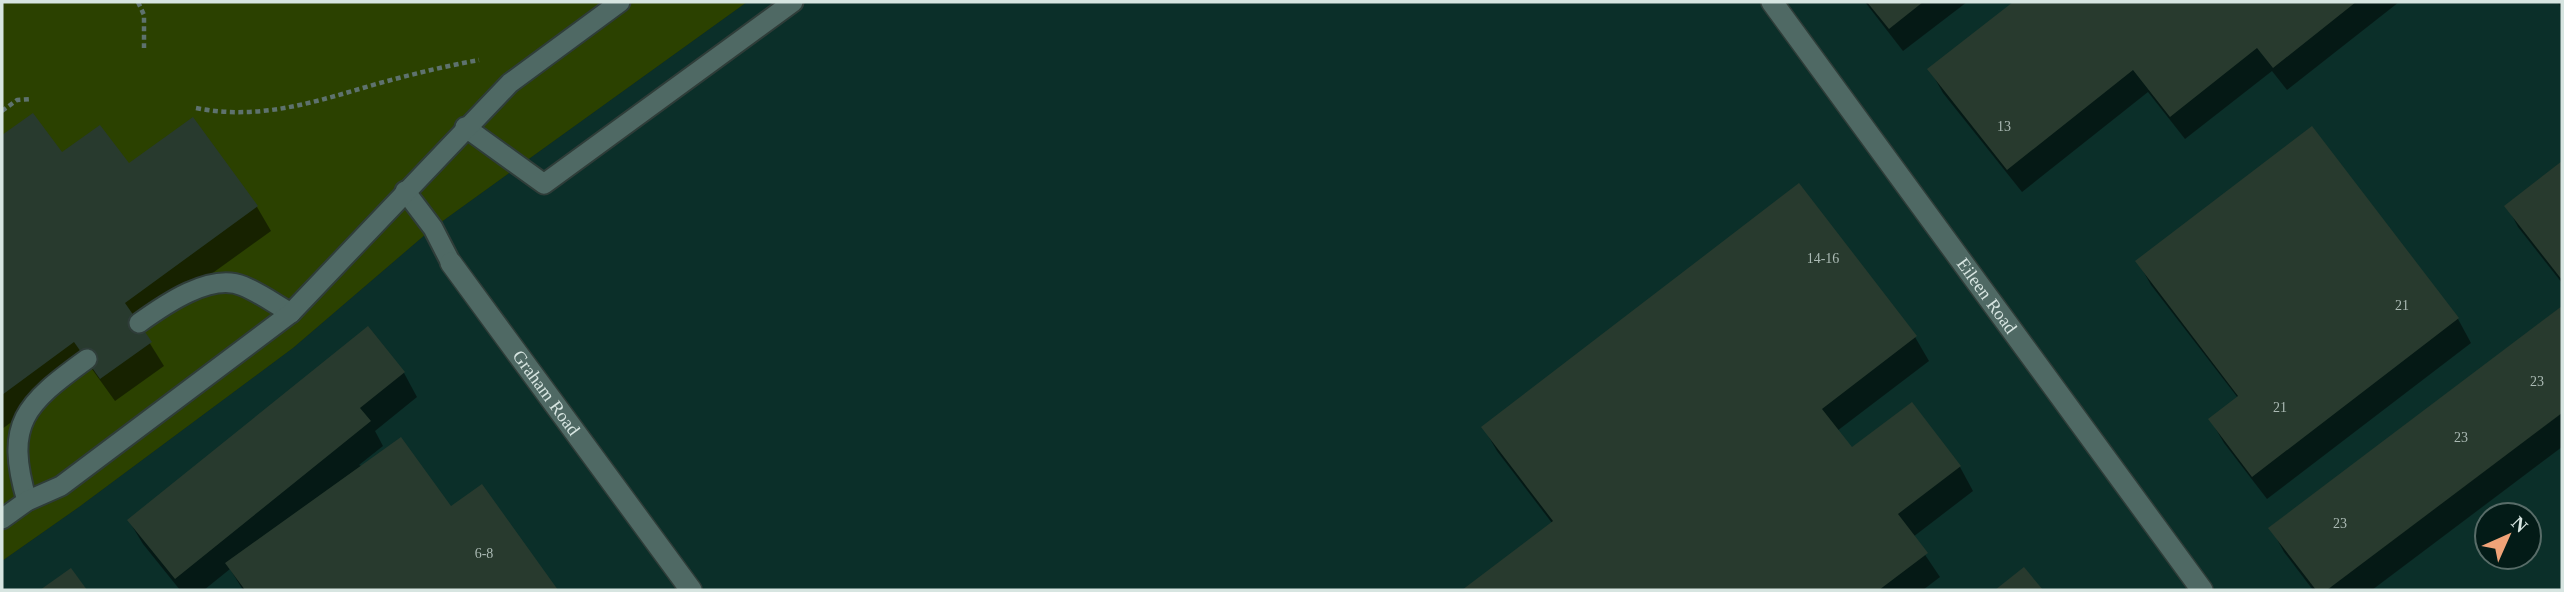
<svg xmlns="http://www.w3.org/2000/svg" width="2564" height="592" viewBox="0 0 2564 592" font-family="Georgia,serif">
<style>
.built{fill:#0b2f29;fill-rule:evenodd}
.green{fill:#2b4100}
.shadow{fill:#0007}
.building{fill:#283a2e}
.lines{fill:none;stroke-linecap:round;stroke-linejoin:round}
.lane-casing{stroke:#2f3d39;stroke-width:23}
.street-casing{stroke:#2f3d39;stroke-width:24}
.path{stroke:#5e726e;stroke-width:4.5;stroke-dasharray:5 3.5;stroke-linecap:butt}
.lane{stroke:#4f6964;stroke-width:19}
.street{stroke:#4f6964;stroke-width:21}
.labels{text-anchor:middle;stroke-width:5;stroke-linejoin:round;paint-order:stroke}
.number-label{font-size:14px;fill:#abbab4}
.street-label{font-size:18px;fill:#d7e5e1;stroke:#031b17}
</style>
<rect width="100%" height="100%" fill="#0c2520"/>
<path class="built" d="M747,2H2557L2562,9V590H2V561L79,507L293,348L433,228ZM2487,515H2529V557H2487Z"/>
<path class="green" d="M2,2H747L433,228L293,348L79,507L2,561Z"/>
<g class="shadow">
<path d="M1865,2H1967L1903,51Z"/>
<path d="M2016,2H2399L2287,90L2272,71L2185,139L2148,92L2022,192L1943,93L1930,70Z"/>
<path d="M32,115L62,155L129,165L193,120L257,207L271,231L139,326L164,366L115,401L89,365L2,429V137Z"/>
<path d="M2312,129L2458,319L2471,343L2267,499L2224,443L2210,419L2238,398L2151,285L2138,262Z"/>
<path d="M2562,163V283L2518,227L2507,206Z"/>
<path d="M2562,308V447L2372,590H2313L2284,552L2271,528Z"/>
<path d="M368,329L404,373L417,397L375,431L383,446L359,465L451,509L482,486L556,590H243L230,569L204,590H180L143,544L129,521Z"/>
<path d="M1915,337L1929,361L1837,431L1852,450L1911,404L1960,467L1973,491L1913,537L1940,577L1923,590H1465L1552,523L1497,451L1483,427Z"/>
</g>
<g class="building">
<path d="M1867,2H1923L1889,29Z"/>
<path d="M2013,2H2356L2273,68L2257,48L2170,117L2133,70L2007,170L1927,69Z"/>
<path d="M33,113L62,152L100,125L129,163L193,117L258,206L125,303L152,342L100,379L74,342L2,395V135Z"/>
<path d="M2312,126L2459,318L2252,477L2208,419L2238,396L2135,261Z"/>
<path d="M2562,161V280L2504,206Z"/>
<path d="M1799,183L1917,336L1822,409L1852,447L1912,402L1961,466L1898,514L1928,553L1879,590H1462L1553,521L1481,427Z"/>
<path d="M2562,306V413L2327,590H2316L2268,528Z"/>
<path d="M368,326L405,372L360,408L371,421L175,579L127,520Z"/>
<path d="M401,437L451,506L482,484L558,590H245L225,563Z"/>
<path d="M2024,567L2043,590H1995Z"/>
<path d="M71,568L87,590H40Z"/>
</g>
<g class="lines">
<defs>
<g id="lane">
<path d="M465,127L544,184L793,2"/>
<path d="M405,191L433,228L451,263"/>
<path d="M139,323C164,305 211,272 243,286C260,293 275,304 291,313"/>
<path d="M27,501C4,423 25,404 87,359"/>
<path d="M2,519L27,501L61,486L291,313L510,83L620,2"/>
</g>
<g id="street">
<path id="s1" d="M1772,2L2202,590"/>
<path id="s2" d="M451,263L691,590"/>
</g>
</defs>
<use href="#lane" class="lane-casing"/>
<use href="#street" class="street-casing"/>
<g class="path">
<path d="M138,2L144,15V48"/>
<path d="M196,108C262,121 317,101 380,83C413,74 446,66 479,60"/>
<path d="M2,111L17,100L31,99"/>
</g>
<use href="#lane" class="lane"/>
<use href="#street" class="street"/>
</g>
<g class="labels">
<g class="number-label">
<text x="2004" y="131">13</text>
<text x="1823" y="263">14-16</text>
<text x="2402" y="310">21</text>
<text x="2537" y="386">23</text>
<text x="2280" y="412">21</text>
<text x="2461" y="442">23</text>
<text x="2340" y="528">23</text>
<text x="484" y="558">6-8</text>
</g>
<g class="street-label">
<text dy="6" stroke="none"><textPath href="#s1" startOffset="364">Eileen Road</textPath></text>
<text dy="6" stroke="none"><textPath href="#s2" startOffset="161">Graham Road</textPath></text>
</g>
</g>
<rect width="2564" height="592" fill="none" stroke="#d7e5e1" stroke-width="7"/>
<g transform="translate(2508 536) rotate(45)"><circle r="33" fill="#031b17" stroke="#586c68" stroke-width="2"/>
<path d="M0-5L12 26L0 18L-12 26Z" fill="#f0a378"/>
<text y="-10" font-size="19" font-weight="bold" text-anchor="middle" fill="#d7e5e1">N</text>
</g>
</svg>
